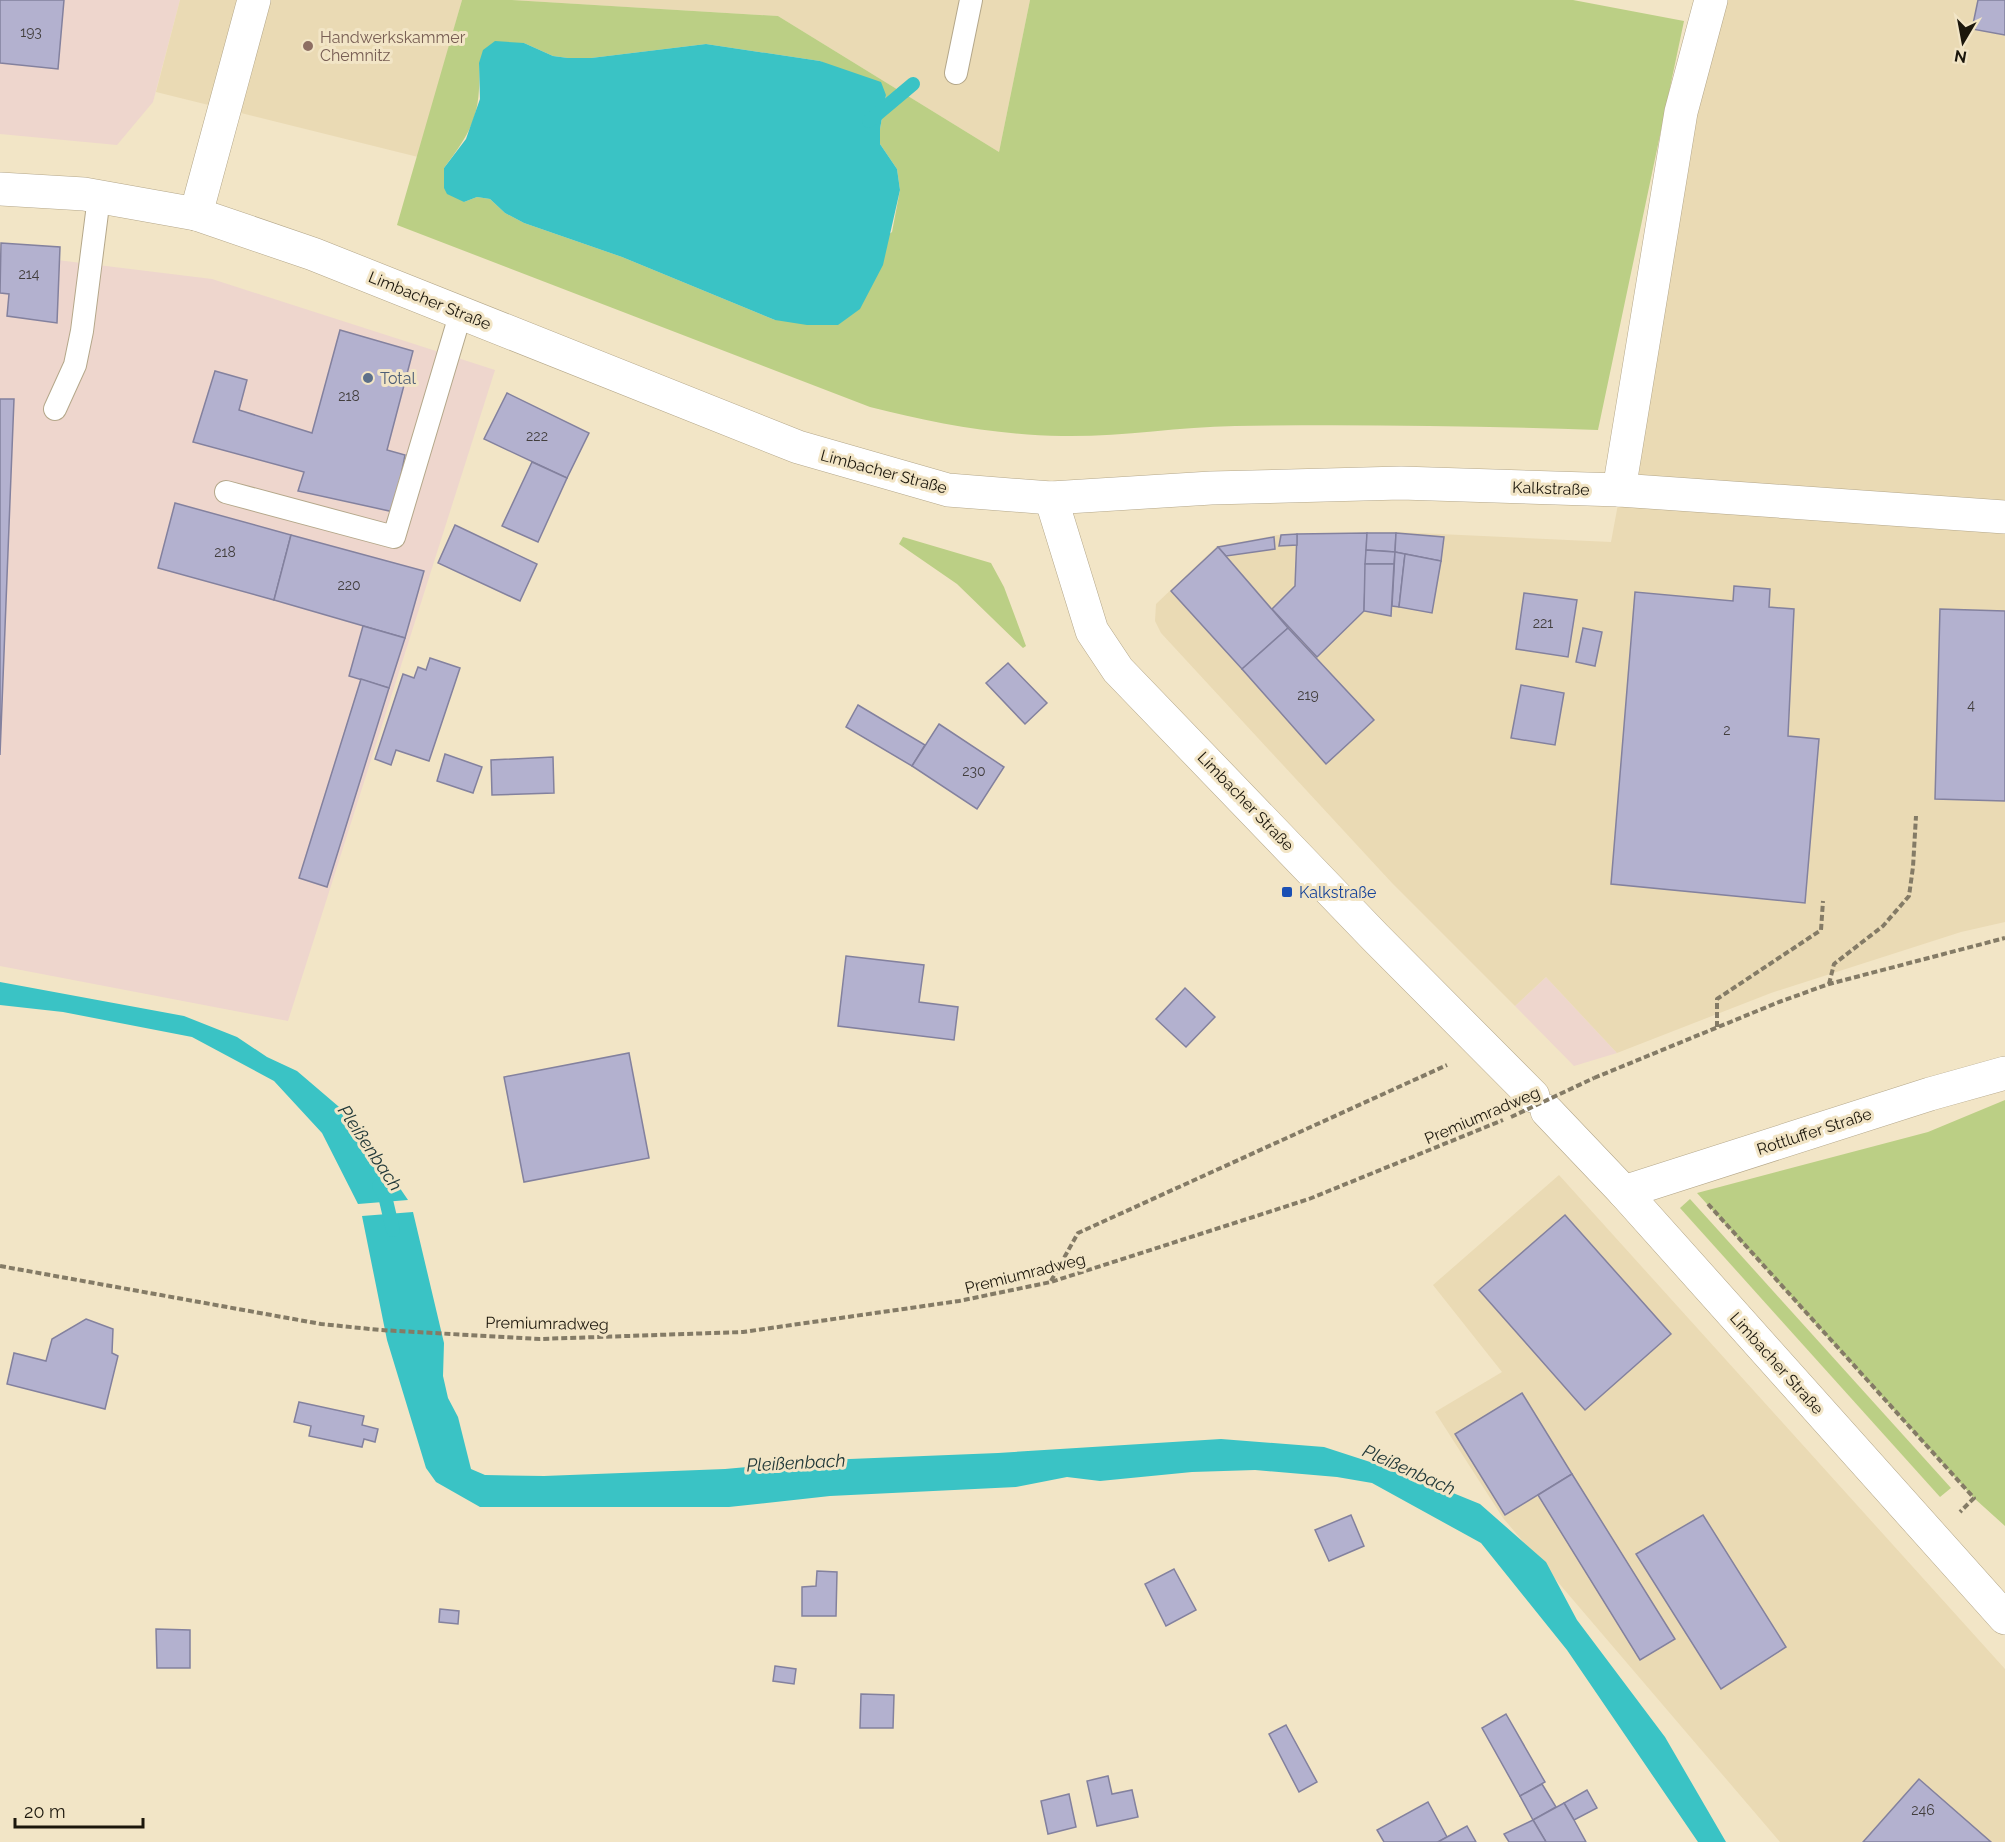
<svg xmlns="http://www.w3.org/2000/svg" width="2005" height="1842" viewBox="0 0 2005 1842" font-family="Raleway,sans-serif">
<style>
.commercial{fill:#eed6cd}
.built{fill:#eadab4}
.green{fill:#bbcf85;fill-rule:evenodd}
.water{fill:#3ac3c5}
.lines{fill:none;stroke-linecap:round;stroke-linejoin:round}
.stream{stroke:#3ac3c5;stroke-width:14}
.building{fill:#b3b1cf;stroke:#83819e;stroke-width:1.5}
.lane-casing{stroke:#b4a78a;stroke-width:24}
.street-casing{stroke:#b4a78a;stroke-width:34}
.secondary-casing{stroke:#b4a78a;stroke-width:34}
.path{stroke:#847b66;stroke-width:4;stroke-dasharray:6 3;stroke-linecap:butt}
.lane{stroke:#fff;stroke-width:22}
.street{stroke:#fff;stroke-width:33}
.secondary{stroke:#fff;stroke-width:33}
.path-bridge{stroke:#847b66;stroke-width:4;stroke-dasharray:6 3;stroke-linecap:butt}
.education-dot{fill:#8d6e63;stroke:#f2e5c6;stroke-width:2}
.service-dot{fill:#5c6f8a;stroke:#f2e5c6;stroke-width:2}
.transit-dot{fill:#1a4fb4;stroke:#f2e5c6;stroke-width:2}
.labels{text-anchor:middle;stroke-width:6;stroke-linejoin:round;paint-order:stroke}
.number-label{font-size:14px;fill:#423e3d}
.education-label{font-size:16px;fill:#785e54;stroke:#f2e5c6;text-anchor:start}
.street-label{font-size:16px;fill:#1c170c;stroke:#f2e5c6}
.service-label{font-size:16px;fill:#4e5e75;stroke:#f2e5c6;text-anchor:start}
.transit-label{font-size:16px;fill:#164399;stroke:#f2e5c6;text-anchor:start}
.water-label{font-size:18px;font-style:italic;fill:#223939;stroke:#f2e5c6}
</style>
<rect width="100%" height="100%" fill="#f2e5c6"/>
<g class="commercial">
<path d="M0,0H180L153,102L117,145L0,134Z"/>
<path d="M0,253L212,279L495,370L288,1021L0,966Z"/>
<path d="M1546,977L1617,1053L1574,1066L1515,1006Z"/>
</g>
<g class="built">
<path d="M180,0H462L418,157L156,92Z"/>
<path d="M512,0H1030L999,152L778,16Z"/>
<path d="M1711,0H2005V922L1961,932L1771,993L1617,1053L1546,977L1515,1006L1392,883L1161,633L1155,621L1156,604L1217,546L1277,535L1396,532L1611,542Z"/>
<path d="M1559,1175L2005,1669V1842H1780L1503,1518L1435,1412L1502,1372L1433,1285Z"/>
</g>
<g class="green">
<path d="M462,0H512L778,16L999,152L1030,0H1573L1684,21L1598,430C1477,426 1356,424 1235,426C1177,427 1120,437 1062,436C996,435 933,423 870,407L397,225ZM524,43L553,56L568,58H591L706,44L820,61L886,95L880,129V144L897,169L900,190L892,232L775,320L622,257L524,223L505,213L490,199L477,197L464,202L444,168C474,128 481,113 479,63Z"/>
<path d="M903,537L991,563L1004,587L1026,646L1023,648L957,584L899,544Z"/>
<path d="M2005,1100V1526L1974,1498L1697,1193L1928,1132Z"/>
<path d="M1690,1199L1951,1488L1940,1497L1680,1208Z"/>
</g>
<g class="water">
<path d="M495,41L524,43L553,56L568,58H591L706,44L820,61L881,82L886,95L880,129V144L897,169L900,190L883,265L860,309L838,325H807L775,320L622,257L524,223L505,213L490,199L477,197L464,202L447,194L444,188V168L466,139L480,99L479,63L483,50Z"/>
<path d="M0,982L184,1016L237,1037L267,1057L297,1071L352,1118L408,1200L358,1204L322,1133L274,1081L192,1037L63,1012L0,1005Z"/>
<path d="M413,1212L444,1343L443,1376L448,1398L458,1417L471,1469L485,1475L544,1476L725,1469L825,1460L998,1453L1221,1439L1324,1447L1404,1473L1480,1504L1546,1562L1577,1620L1665,1737L1726,1842H1698L1567,1650L1481,1543L1372,1483L1337,1477L1255,1470L1192,1472L1100,1481L1067,1477L1016,1487L830,1496L729,1507H480L436,1482L426,1468L387,1340L362,1216Z"/>
</g>
<g class="lines">
<g class="stream">
<path d="M869,121L913,84"/>
<path d="M379,1186L385,1196L393,1230"/>
</g>
</g>
<g class="building">
<path d="M0,0H64L58,69L0,63Z"/>
<path d="M1978,0H2005V35L1972,29Z"/>
<path d="M1,243L60,247L57,323L7,316L9,294L0,293Z"/>
<path d="M340,330L413,351L387,450L405,455L394,512L298,491L304,472L193,442L215,371L247,380L239,410L312,433Z"/>
<path d="M507,393L589,433L567,478L484,439Z"/>
<path d="M0,399H14L0,755Z"/>
<path d="M532,462L567,478L538,542L502,526Z"/>
<path d="M175,503L291,535L274,600L158,568Z"/>
<path d="M455,525L537,564L520,601L438,563Z"/>
<path d="M1367,533L1364,611L1317,657L1272,609L1295,586L1297,534Z"/>
<path d="M1367,533H1396L1395,552L1366,550Z"/>
<path d="M1396,533L1444,537L1441,561L1395,552Z"/>
<path d="M1297,534V545L1279,546L1281,535Z"/>
<path d="M291,535L424,571L405,638L274,600Z"/>
<path d="M1274,537L1275,549L1226,556L1218,547Z"/>
<path d="M1218,547L1288,628L1242,669L1171,591Z"/>
<path d="M1366,550L1395,552L1394,564H1365Z"/>
<path d="M1395,552L1405,554L1399,607L1392,606Z"/>
<path d="M1405,554L1441,561L1432,613L1399,607Z"/>
<path d="M1365,564H1394L1391,616L1364,611Z"/>
<path d="M1734,586L1770,589L1769,607L1794,609L1788,736L1819,739L1805,903L1611,884L1635,592L1733,601Z"/>
<path d="M1524,593L1577,600L1568,657L1516,649Z"/>
<path d="M1940,609L2005,611V801L1935,799Z"/>
<path d="M363,626L405,638L389,688L349,676Z"/>
<path d="M1288,628L1374,720L1326,764L1242,669Z"/>
<path d="M1583,628L1602,632L1595,666L1576,662Z"/>
<path d="M430,658L460,668L429,761L396,750L391,765L375,759L403,674L414,678L418,667L426,670Z"/>
<path d="M1008,663L1047,703L1025,724L986,683Z"/>
<path d="M361,679L389,688L327,887L299,878Z"/>
<path d="M1521,685L1564,693L1555,745L1511,738Z"/>
<path d="M858,705L925,745L912,766L846,727Z"/>
<path d="M939,724L1004,767L977,809L912,766Z"/>
<path d="M445,754L482,767L473,793L437,781Z"/>
<path d="M553,757L554,793L492,795L491,760Z"/>
<path d="M846,956L924,965L919,1002L958,1007L954,1040L838,1026Z"/>
<path d="M1185,988L1215,1017L1186,1047L1156,1019Z"/>
<path d="M629,1053L649,1158L524,1182L504,1077Z"/>
<path d="M1565,1215L1671,1334L1585,1410L1479,1290Z"/>
<path d="M86,1319L113,1329L112,1353L118,1356L105,1409L7,1384L14,1353L46,1361L52,1339Z"/>
<path d="M1522,1393L1572,1474L1505,1515L1455,1434Z"/>
<path d="M299,1402L364,1416L362,1425L378,1429L375,1442L364,1439L362,1447L309,1436L311,1426L294,1422Z"/>
<path d="M1572,1474L1675,1639L1640,1660L1538,1495Z"/>
<path d="M1351,1515L1364,1546L1329,1561L1315,1530Z"/>
<path d="M1703,1515L1786,1647L1721,1689L1636,1554Z"/>
<path d="M1174,1569L1196,1610L1166,1626L1145,1584Z"/>
<path d="M817,1571L837,1572L836,1616H802V1587L816,1586Z"/>
<path d="M440,1609L459,1611L458,1624L439,1622Z"/>
<path d="M156,1629L190,1630V1668H157Z"/>
<path d="M775,1666L796,1669L794,1684L773,1681Z"/>
<path d="M861,1694L894,1695L893,1728H860Z"/>
<path d="M1506,1714L1545,1782L1520,1796L1482,1728Z"/>
<path d="M1286,1725L1317,1782L1299,1792L1269,1734Z"/>
<path d="M1108,1776L1112,1794L1132,1790L1138,1817L1097,1826L1087,1781Z"/>
<path d="M1919,1779L1991,1842H1863Z"/>
<path d="M1542,1784L1556,1807L1533,1820L1520,1796Z"/>
<path d="M1587,1790L1597,1808L1574,1820L1564,1803Z"/>
<path d="M1069,1794L1076,1827L1048,1834L1041,1801Z"/>
<path d="M1428,1802L1447,1837L1438,1842H1384L1377,1830Z"/>
<path d="M1564,1803L1574,1820L1586,1842H1546L1533,1820Z"/>
<path d="M1533,1820L1546,1842H1509L1504,1834Z"/>
<path d="M1467,1826L1476,1842H1438L1447,1837Z"/>
</g>
<g class="lines">
<defs>
<g id="lane">
<path d="M956,73L971,0"/>
<path d="M55,409L75,365L82,331L99,197"/>
<path d="M226,492L394,537L461,312"/>
</g>
<g id="street">
<path d="M196,214L254,0"/>
<path d="M1619,490L1681,112L1711,0"/>
<path d="M1624,1192L1930,1094L2005,1073"/>
</g>
<g id="secondary">
<path d="M0,189L84,194L196,214L313,254L798,447L948,490L1051,498L1211,488L1401,483L1619,490L2005,517"/>
<path d="M1051,498L1092,631L1118,670L1375,937L1533,1096"/>
<path d="M1547,1111L1624,1192L2005,1618"/>
</g>
</defs>
<use href="#lane" class="lane-casing"/>
<use href="#street" class="street-casing"/>
<use href="#secondary" class="secondary-casing"/>
<g class="path">
<path d="M1829,984L1834,964L1883,926L1909,896L1913,867L1916,816"/>
<path d="M1717,1027V999L1821,930L1823,901"/>
<path d="M1594,1078L1779,1002L1829,984L2005,938"/>
<path d="M1708,1204L1974,1498L1960,1512"/>
<path d="M0,1266L321,1324L380,1330L540,1339L743,1332L959,1301L1051,1282L1309,1199L1503,1120"/>
<path d="M1051,1281L1078,1233L1447,1065"/>
</g>
<use href="#lane" class="lane"/>
<use href="#street" class="street"/>
<use href="#secondary" class="secondary"/>
<path class="path-bridge" d="M1511,1117L1594,1078"/>
</g>
<circle class="education-dot" cx="308" cy="46" r="6"/>
<circle class="service-dot" cx="368" cy="378" r="6"/>
<rect class="transit-dot" x="1281" y="886" width="12" height="12" rx="3"/>
<g class="labels">
<g class="number-label">
<text x="31" y="37">193</text>
<text x="29" y="279">214</text>
<text x="349" y="401">218</text>
<text x="537" y="441">222</text>
<text x="225" y="557">218</text>
<text x="349" y="590">220</text>
<text x="1543" y="628">221</text>
<text x="1308" y="700">219</text>
<text x="1971" y="710">4</text>
<text x="1727" y="735">2</text>
<text x="974" y="776">230</text>
<text x="1923" y="1815">246</text>
</g>
<g class="education-label">
<text x="320" y="43">Handwerkskammer<tspan x="320" dy="18">Chemnitz</tspan></text>
</g>
<g class="street-label">
<text transform="translate(430 300) rotate(22)" y="6">Limbacher Straße</text>
<text transform="translate(884 471) rotate(15)" y="6">Limbacher Straße</text>
<text transform="translate(1551 488) rotate(2)" y="6">Kalkstraße</text>
<text transform="translate(1246 801) rotate(46)" y="6">Limbacher Straße</text>
<text transform="translate(1482 1115) rotate(-23)" y="6">Premiumradweg</text>
<text transform="translate(1814 1131) rotate(-18)" y="6">Rottluffer Straße</text>
<text transform="translate(1025 1273) rotate(-14)" y="6">Premiumradweg</text>
<text transform="translate(547 1323) rotate(1)" y="6">Premiumradweg</text>
<text transform="translate(1777 1363) rotate(48)" y="6">Limbacher Straße</text>
</g>
<g class="service-label">
<text x="380" y="384">Total</text>
</g>
<g class="transit-label">
<text x="1299" y="898">Kalkstraße</text>
</g>
<g class="water-label">
<text transform="translate(370 1148) rotate(56)" y="6">Pleißenbach</text>
<text transform="translate(796 1463) rotate(-3)" y="6">Pleißenbach</text>
<text transform="translate(1409 1470) rotate(24)" y="6">Pleißenbach</text>
</g>
</g>
<g transform="translate(1963 42) rotate(190)" stroke="#f2e5c6" stroke-width="4.5" paint-order="stroke">
<path d="M0-4.5L10 22L0 15L-10 22Z" fill="#1c170c"/>
<text y="-9" font-size="16" font-weight="bold" text-anchor="middle" fill="#1c170c">N</text>
</g>
<path d="M15 1818v9h128v-9" fill="none" stroke="#1c170c" stroke-width="3"/>
<text x="24" y="1818" font-size="18" fill="#1c170c" stroke="#f2e5c6" stroke-width="4.5" paint-order="stroke">20 m</text>
</svg>
